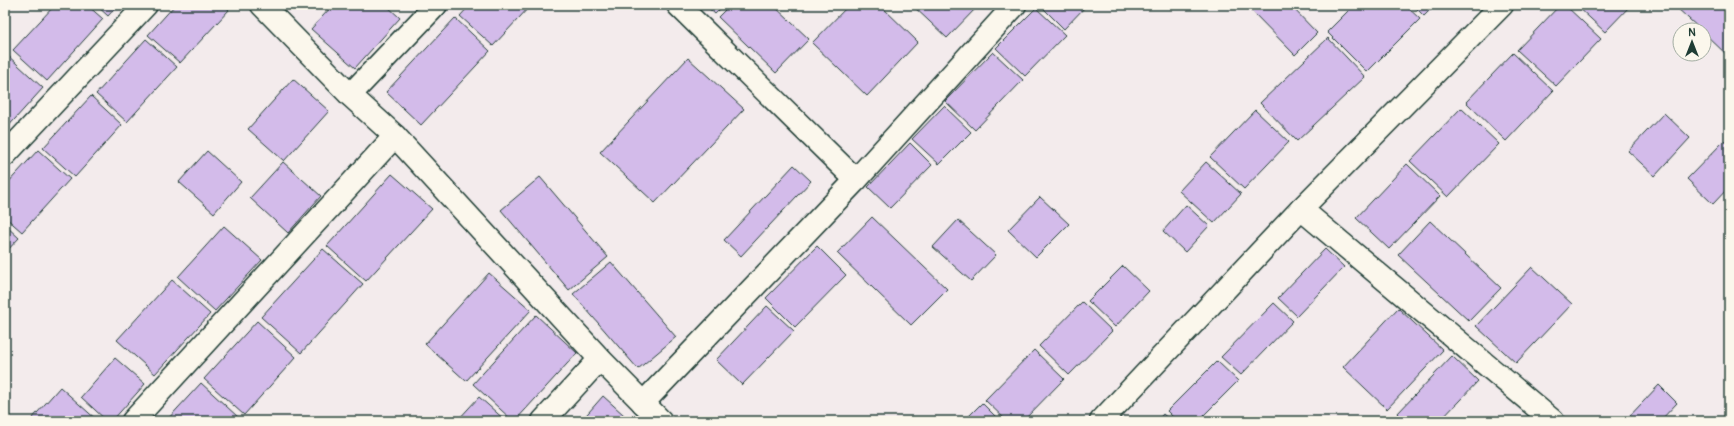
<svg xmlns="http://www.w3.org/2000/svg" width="1734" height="426" viewBox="0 0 1734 426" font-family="Pangolin,sans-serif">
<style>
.building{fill:#d3bbea;stroke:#1f3d34}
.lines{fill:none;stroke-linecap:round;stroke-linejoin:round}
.minor-casing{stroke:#1f3d34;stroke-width:25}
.minor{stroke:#fbf7ec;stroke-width:22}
</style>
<rect width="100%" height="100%" fill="#f3ebec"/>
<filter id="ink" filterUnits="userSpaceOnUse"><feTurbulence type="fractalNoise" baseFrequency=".025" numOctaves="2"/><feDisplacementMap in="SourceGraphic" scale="8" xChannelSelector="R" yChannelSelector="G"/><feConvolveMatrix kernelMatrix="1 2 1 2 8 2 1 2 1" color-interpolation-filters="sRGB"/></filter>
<g filter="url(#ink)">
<g class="building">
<path d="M55,5H87L103,19L47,81L13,50Z"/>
<path d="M96,5H118L108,16Z"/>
<path d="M175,5H224L229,10L180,63L148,35Z"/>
<path d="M333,5H386L400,18L355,68L311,29Z"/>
<path d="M470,5H531L493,46L460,16Z"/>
<path d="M705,5H724L715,14Z"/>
<path d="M730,5H773L809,39L776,73L718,17Z"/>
<path d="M849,5H880L918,42L867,96L812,43Z"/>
<path d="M912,5H979L947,38Z"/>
<path d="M1040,5H1087L1064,29Z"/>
<path d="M1246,5H1290L1317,33L1295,55Z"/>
<path d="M1354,5H1405L1420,19L1367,72L1327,32Z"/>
<path d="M1413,5H1435L1424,16Z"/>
<path d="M1560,5H1565L1601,39L1556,86L1517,50Z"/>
<path d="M1576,5H1631L1605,32Z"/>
<path d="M1678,5H1729V57L1704,33V30H1701L1676,7Z"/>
<path d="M1036,8L1065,35L1025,76L996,48Z"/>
<path d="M455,18L490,51L421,125L386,92Z"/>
<path d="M1328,38L1365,77L1297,141L1260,103Z"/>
<path d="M146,39L177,67L127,122L96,94Z"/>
<path d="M993,52L1023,80L975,130L945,101Z"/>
<path d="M5,53L43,88L5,130Z"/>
<path d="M1513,53L1553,91L1506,141L1466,102Z"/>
<path d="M688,58L744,109L655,203L600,152Z"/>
<path d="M293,79L329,111L284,161L248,129Z"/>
<path d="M91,96L122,125L75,177L43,148Z"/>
<path d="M944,106L971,132L939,164L912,139Z"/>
<path d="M1461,108L1499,144L1448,197L1410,161Z"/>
<path d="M1255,110L1289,142L1244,189L1210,157Z"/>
<path d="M1664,113L1690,138L1655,176L1628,151Z"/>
<path d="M1724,141L1729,145V187L1713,204L1687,179Z"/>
<path d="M910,143L932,165L890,208L868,187Z"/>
<path d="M38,150L70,179L22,232L5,217V186Z"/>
<path d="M207,151L241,182L214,213L179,182Z"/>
<path d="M283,162L321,196L288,233L250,198Z"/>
<path d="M1206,162L1241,194L1214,223L1179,191Z"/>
<path d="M1407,164L1440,196L1389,249L1356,218Z"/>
<path d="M794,165L811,181L741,256L724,240Z"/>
<path d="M392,174L432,209L366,281L327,246Z"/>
<path d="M540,177L608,257L569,290L501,210Z"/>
<path d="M1040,197L1069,224L1036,257L1008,230Z"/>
<path d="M1186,205L1209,226L1185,252L1163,231Z"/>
<path d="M872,217L947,289L911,325L837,253Z"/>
<path d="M958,220L996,255L971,281L933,247Z"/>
<path d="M1430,221L1501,288L1469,321L1398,255Z"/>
<path d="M5,225L19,238L5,253Z"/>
<path d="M224,226L262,260L215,311L178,277Z"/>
<path d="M817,246L846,275L795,327L766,298Z"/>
<path d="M323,249L363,284L301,353L261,317Z"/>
<path d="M1325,249L1344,267L1297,316L1278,298Z"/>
<path d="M611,262L676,337L638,369L573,294Z"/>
<path d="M1123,266L1149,291L1115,327L1088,301Z"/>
<path d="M1532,267L1572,304L1516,363L1476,326Z"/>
<path d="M489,273L531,310L466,381L425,344Z"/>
<path d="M172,280L210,314L155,374L117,340Z"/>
<path d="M1082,302L1112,331L1069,375L1039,346Z"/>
<path d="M1274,303L1293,321L1241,375L1221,357Z"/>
<path d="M767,306L794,331L742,385L716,360Z"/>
<path d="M1398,308L1443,350L1387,409L1343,367Z"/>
<path d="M536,315L577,353L515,421H513L473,384Z"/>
<path d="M257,321L296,357L244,415L204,379Z"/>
<path d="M1034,350L1064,379L1023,421H1007L985,400Z"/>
<path d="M1452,356L1478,381L1440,421H1404L1397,414Z"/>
<path d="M115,358L145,384L112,421H107L81,397Z"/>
<path d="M1217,361L1238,381L1198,421H1177L1167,411Z"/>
<path d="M201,383L238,417L235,421H166Z"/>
<path d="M1659,385L1677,403L1660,421H1625Z"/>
<path d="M60,387L98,421H30Z"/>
<path d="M603,396L624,415L619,421H581Z"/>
<path d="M479,397L506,421H457Z"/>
<path d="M982,403L1000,421H964Z"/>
<path d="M1163,414L1171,421H1157Z"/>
</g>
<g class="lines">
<defs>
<g id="minor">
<path d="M262,5L350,95L395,136L600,359L661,421"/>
<path d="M678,5L856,180"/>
<path d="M350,95L436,5"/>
<path d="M5,155L146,5"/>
<path d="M1301,209L1553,421"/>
<path d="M643,403L856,180L1015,5"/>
<path d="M133,421L395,136"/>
<path d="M543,421L600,359"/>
<path d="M1101,421L1301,209L1502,5"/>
</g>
</defs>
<use href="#minor" class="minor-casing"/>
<use href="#minor" class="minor"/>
</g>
</g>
<rect width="1734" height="426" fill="none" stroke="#fbf7ec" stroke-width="20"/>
<rect x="10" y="10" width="1714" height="406" fill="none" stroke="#1f3d34" stroke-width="1.5" filter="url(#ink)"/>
<g transform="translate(1692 42)"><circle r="19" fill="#fbf7ec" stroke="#a3ada2"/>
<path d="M0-3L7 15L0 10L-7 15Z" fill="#1f3d34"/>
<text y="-6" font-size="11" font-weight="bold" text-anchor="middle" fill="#1f3d34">N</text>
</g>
</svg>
